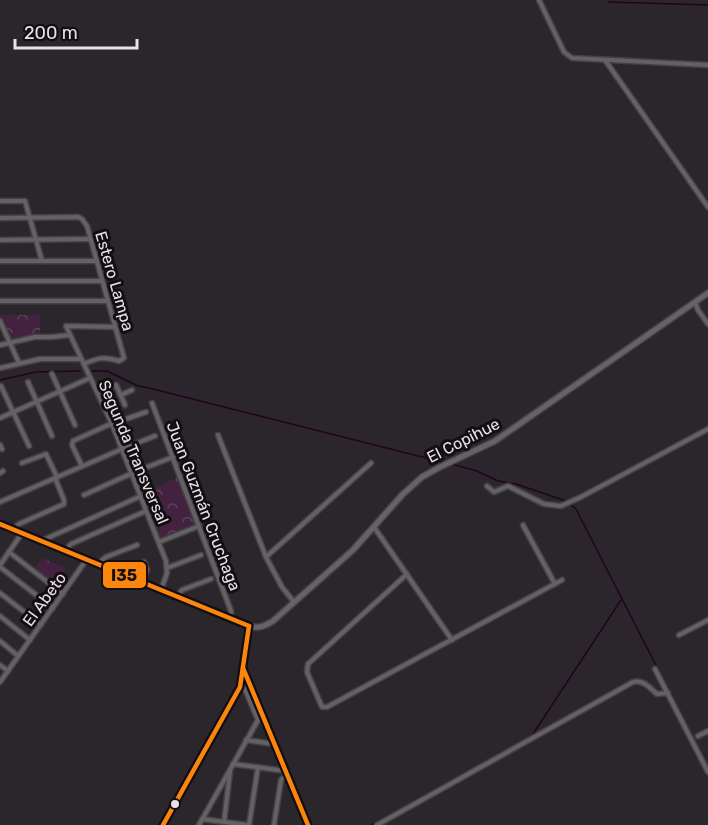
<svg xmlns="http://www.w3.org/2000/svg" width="708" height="825" viewBox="0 0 708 825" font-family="Rubik,sans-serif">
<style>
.park{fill:url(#park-crowns)}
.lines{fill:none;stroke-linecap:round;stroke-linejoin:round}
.stream{stroke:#21031e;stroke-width:1.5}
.minor-casing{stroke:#454144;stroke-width:7}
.secondary-casing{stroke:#454144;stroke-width:8}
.minor{stroke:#636163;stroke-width:4}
.secondary{stroke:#666266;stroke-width:5}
.bus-1-casing{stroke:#130e12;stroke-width:9}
.bus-1{stroke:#fc850d;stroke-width:4.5}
.bus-dot{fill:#e8e1e7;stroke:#130e12;stroke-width:2}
.labels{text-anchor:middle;stroke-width:6;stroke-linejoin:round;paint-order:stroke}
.street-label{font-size:16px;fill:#e8e1e7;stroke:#130e12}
.line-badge{stroke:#130e12;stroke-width:2}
.pale-badge-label{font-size:16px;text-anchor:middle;font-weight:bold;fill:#111}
</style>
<defs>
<pattern id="park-crowns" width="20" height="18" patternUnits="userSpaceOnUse" patternTransform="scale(1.5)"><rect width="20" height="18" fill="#43223f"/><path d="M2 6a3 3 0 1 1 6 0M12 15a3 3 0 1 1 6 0" fill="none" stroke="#5e425b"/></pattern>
</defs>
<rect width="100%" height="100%" fill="#2b262b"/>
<g class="park">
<path d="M0,315H40V333L13,339L10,337Z"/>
<path d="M177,478L196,524L160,538L142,492Z"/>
<path d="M42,558L66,568L55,584L35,568Z"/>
</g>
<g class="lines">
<g class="stream">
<path d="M609,2L708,5"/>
<path d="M92,371H107L138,386L149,388L442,462"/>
<path d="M0,380L36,372L80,371"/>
<path d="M451,464L477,471L498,481L516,484L566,501L576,509L708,767"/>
<path d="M531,737L621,600"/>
<path d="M372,825L525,740"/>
</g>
<defs>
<g id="minor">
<path d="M539,0L564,52L572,58L708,65"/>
<path d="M605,60L708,207"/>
<path d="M0,201H25L42,261"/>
<path d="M0,218L78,217L82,219L87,226L124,358L119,361C105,356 97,358 84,364"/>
<path d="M0,240L90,239"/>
<path d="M0,261H97"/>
<path d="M0,281H102"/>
<path d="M0,301H108"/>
<path d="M695,302L698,310L708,324"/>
<path d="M0,321L19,363"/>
<path d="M115,327L66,326L112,424L166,561L167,573L161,590"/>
<path d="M0,345L35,337H52L70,335"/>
<path d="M0,368L40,359H81"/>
<path d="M52,374L75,425"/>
<path d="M28,382L52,436"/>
<path d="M1,386L29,446"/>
<path d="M98,393L116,385L125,405"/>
<path d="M121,395L132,390"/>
<path d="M152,403L231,611V618"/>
<path d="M0,418L90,378"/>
<path d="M218,435L266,557L282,587L294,602"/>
<path d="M0,445L2,449"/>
<path d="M22,463L46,454L57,477"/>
<path d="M82,466L72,445L73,441L106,426L146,412"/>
<path d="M0,473L3,471"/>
<path d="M487,486L494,492L508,486L544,504L561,506L581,497L708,429"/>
<path d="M84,495L137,471L173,457"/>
<path d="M0,502L122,449L155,436"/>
<path d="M523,525L555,584"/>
<path d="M374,527L452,640"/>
<path d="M13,529L19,524L64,504V500L55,478"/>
<path d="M41,541L141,496"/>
<path d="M159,542L199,526"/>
<path d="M65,551L71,544L146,511"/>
<path d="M9,552L63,594"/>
<path d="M266,557L371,463"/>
<path d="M98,564L106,557L137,545"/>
<path d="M0,565L22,533"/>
<path d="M0,567L53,608"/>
<path d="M167,568L201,555"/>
<path d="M407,574L308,664L307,672L322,707H327L562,580"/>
<path d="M142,582L147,570L144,562"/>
<path d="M0,593L41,625"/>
<path d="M177,596L182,590L211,579"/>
<path d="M0,616L30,640"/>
<path d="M679,635L708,620"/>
<path d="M0,641L18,656"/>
<path d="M0,665L8,671"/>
<path d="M243,667L308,825"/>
<path d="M655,669L708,772"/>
<path d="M0,682L87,559"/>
<path d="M242,682L258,720"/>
<path d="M698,736L708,731"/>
<path d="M246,740L274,744"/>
<path d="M233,764L286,771"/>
<path d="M202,819L247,825"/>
<path d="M224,822L230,772"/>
<path d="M163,825L240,687L249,626"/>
<path d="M199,825L258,720L264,717"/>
<path d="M249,825L258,767"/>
<path d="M274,825L281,780L284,777L287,775"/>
<path d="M377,825L633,682C643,679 650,688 657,694L668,693"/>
</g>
<path id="secondary" d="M0,524L249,626C258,629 265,626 273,621L353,550L403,494L422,477L440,467L495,441L708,293"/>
</defs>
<use href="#minor" class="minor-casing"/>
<use href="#secondary" class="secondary-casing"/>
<use href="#minor" class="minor"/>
<use href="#secondary" class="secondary"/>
<defs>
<g id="bus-1">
<path d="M0,524L249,626"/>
<path d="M243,668L308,825"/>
<path d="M163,825L240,687L249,626"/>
</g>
</defs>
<use href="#bus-1" class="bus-1-casing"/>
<use href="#bus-1" class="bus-1"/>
</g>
<circle class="bus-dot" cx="175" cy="804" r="5"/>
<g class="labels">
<g class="street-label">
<text transform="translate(115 281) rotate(74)" y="6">Estero Lampa</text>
<text transform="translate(463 440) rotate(-27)" y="6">El Copihue</text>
<text transform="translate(134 452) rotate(67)" y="6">Segunda Transversal</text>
<text transform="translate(204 506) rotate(69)" y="6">Juan Guzmán Cruchaga</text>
<text transform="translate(44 599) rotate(-54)" y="6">El Abeto</text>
</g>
</g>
<rect class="line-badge" x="102" y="561" width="45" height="28" rx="6" fill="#fc850d"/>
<g class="pale-badge-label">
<text x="124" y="581">I35</text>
</g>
<path d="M15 39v9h122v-9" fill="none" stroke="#e8e1e7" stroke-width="3"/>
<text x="24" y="39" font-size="18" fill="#e8e1e7" stroke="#130e12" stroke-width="4.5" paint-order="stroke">200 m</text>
</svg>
